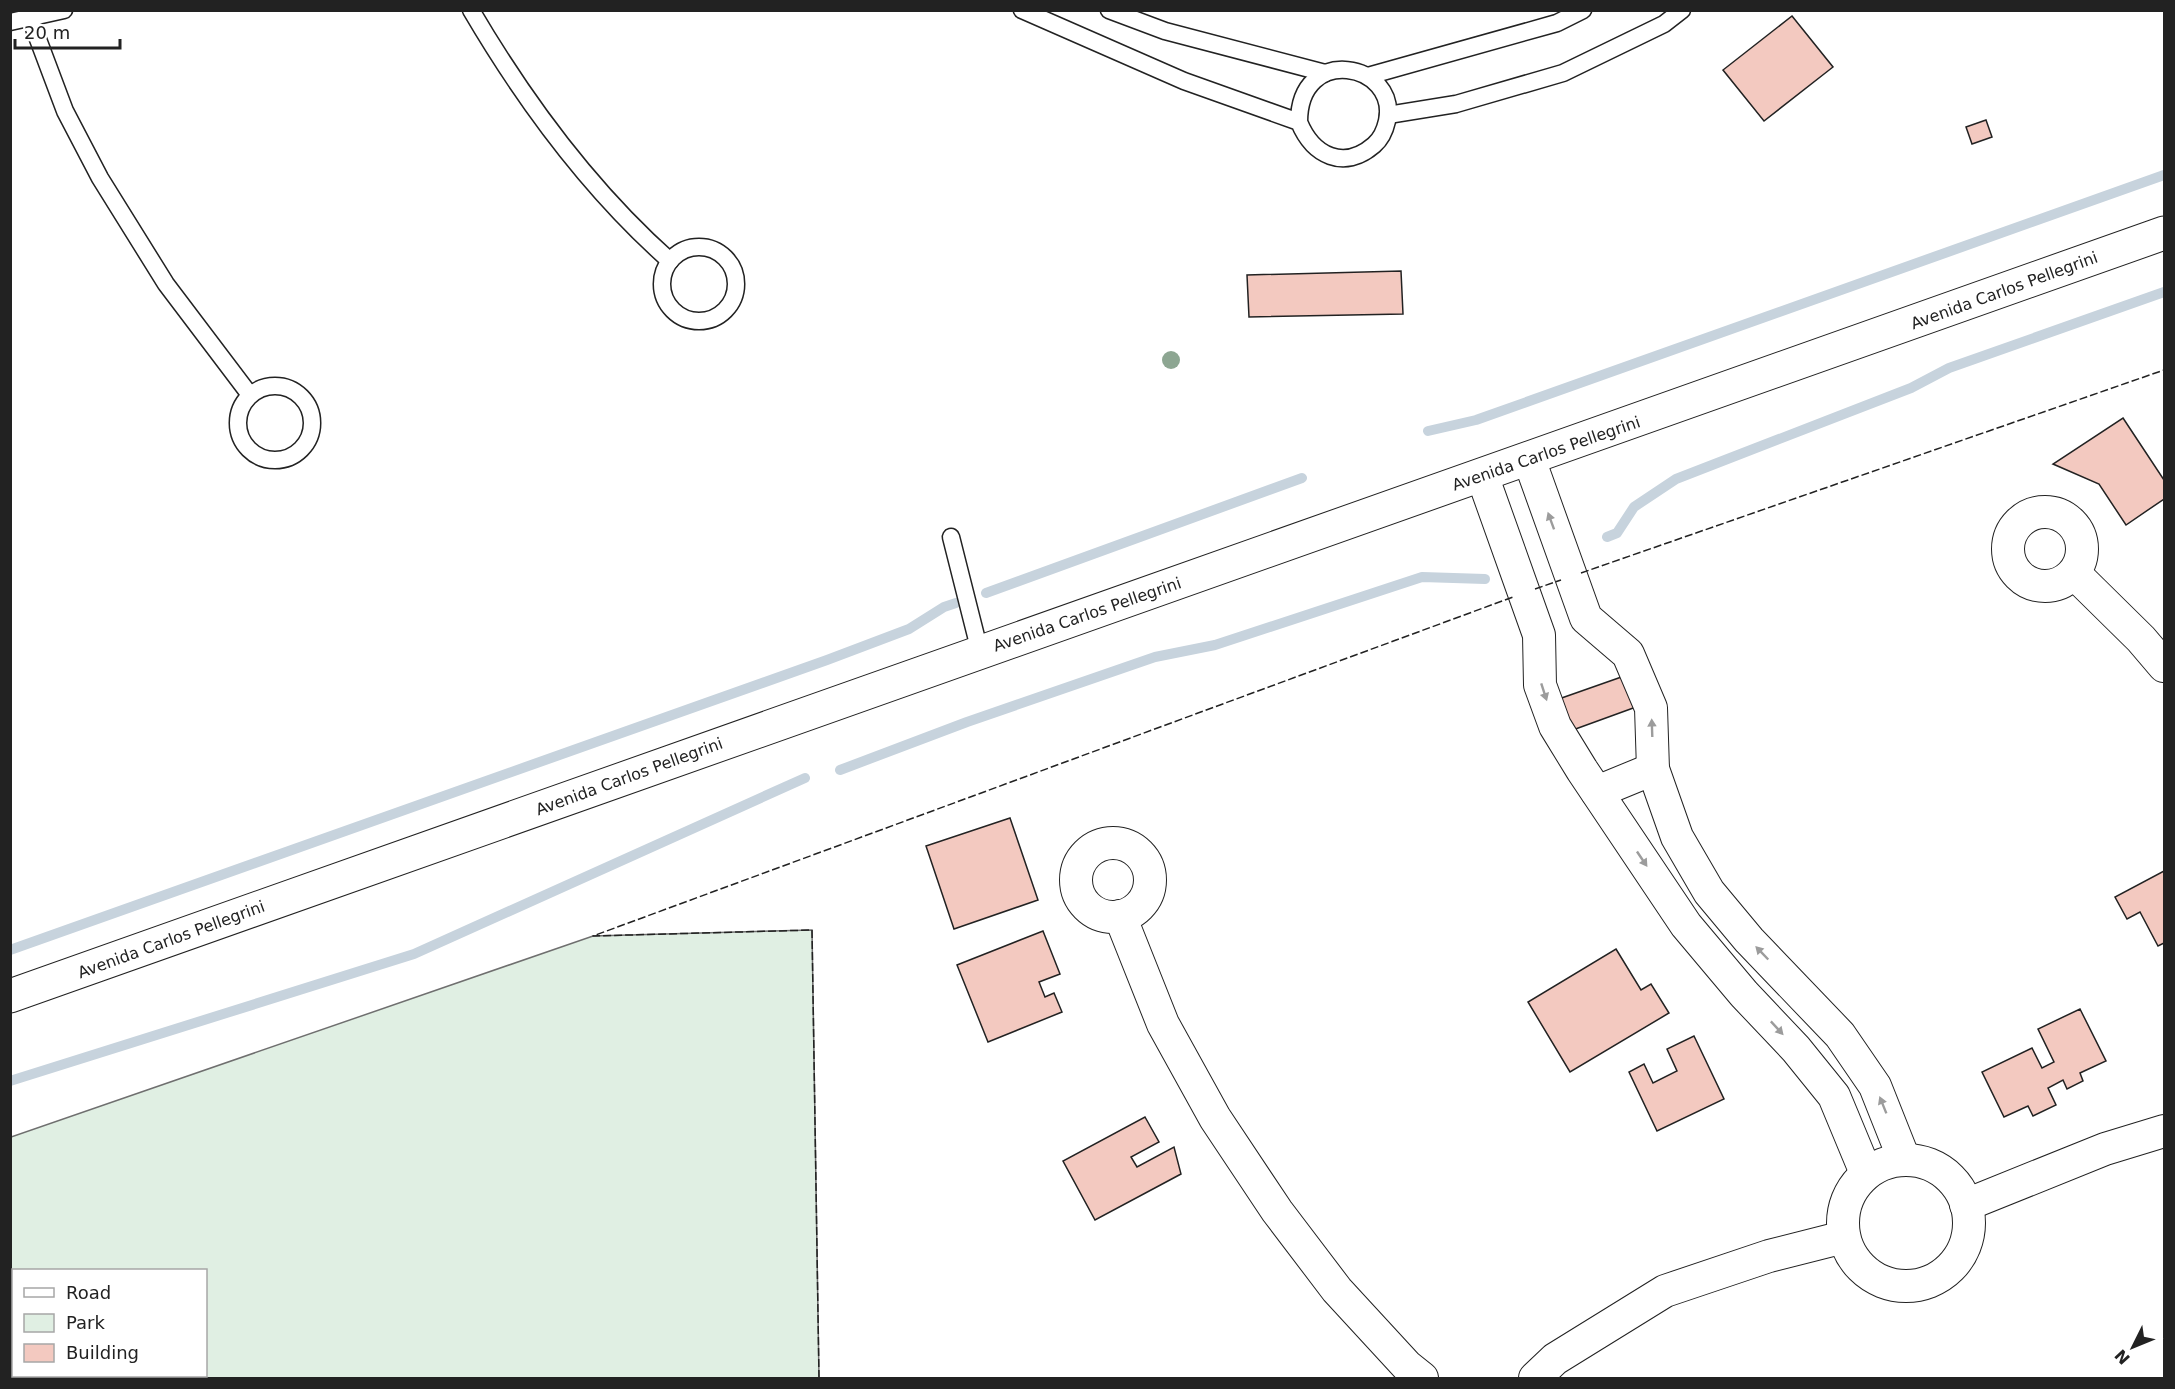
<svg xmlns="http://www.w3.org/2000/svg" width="2175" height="1389" viewBox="0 0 2175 1389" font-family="'DejaVu Sans',sans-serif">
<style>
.green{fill:#e0efe3;stroke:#6f6f6f;stroke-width:1.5;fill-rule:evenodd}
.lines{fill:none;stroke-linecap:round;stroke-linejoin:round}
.stream{stroke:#c7d3dd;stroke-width:10}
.building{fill:#f3c9c0;stroke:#222;stroke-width:1.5}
.lane-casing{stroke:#222;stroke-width:19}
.street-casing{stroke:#222;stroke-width:34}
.secondary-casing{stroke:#222;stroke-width:35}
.lane{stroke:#fff;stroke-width:16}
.street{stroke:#fff;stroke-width:32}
.secondary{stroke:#fff;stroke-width:33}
.fence{stroke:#222;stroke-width:1.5;stroke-dasharray:8 3;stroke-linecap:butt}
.tree{fill:#8da692}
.oneway{fill:#9c9c9c}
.labels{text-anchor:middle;stroke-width:4.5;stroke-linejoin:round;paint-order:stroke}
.street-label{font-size:16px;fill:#222;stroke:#fff}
</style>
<rect width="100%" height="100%" fill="#fff"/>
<path class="green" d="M812,930L819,1378H11V1137L593,936ZM14,1270H206V1376H14Z"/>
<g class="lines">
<g class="stream">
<path d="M1428,431L1476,420L2164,175"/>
<path d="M1607,537L1617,533L1634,507L1676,479L1911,388L1949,368L2164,292"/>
<path d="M986,593L1302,478"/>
<path d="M840,770L967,722L1155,657L1215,645L1422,577L1485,579"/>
<path d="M10,950L827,660L909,629L944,607L956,603"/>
<path d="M10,1081L414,954L805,778"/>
</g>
</g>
<g class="building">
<path d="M1792,16L1833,67L1764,121L1723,70Z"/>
<path d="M1986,120L1992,137L1972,144L1966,127Z"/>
<path d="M1401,271L1403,314L1249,317L1247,275Z"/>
<path d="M2123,418L2164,480V499L2126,525L2099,484L2053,464Z"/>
<path d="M1647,668L1658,699L1548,739L1536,707Z"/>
<path d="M1010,818L1038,900L954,929L926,846Z"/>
<path d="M2164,871V943L2158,946L2140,912L2127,919L2115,897Z"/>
<path d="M1043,931L1060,974L1039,982L1045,997L1054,993L1062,1012L988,1042L957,965Z"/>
<path d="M1616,949L1641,990L1651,984L1669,1013L1570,1072L1528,1002Z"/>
<path d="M2080,1009L2106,1061L2080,1073L2083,1081L2067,1089L2063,1080L2048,1088L2056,1105L2033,1116L2028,1106L2004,1117L1982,1072L2032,1048L2042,1068L2054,1062L2038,1029Z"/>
<path d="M1694,1036L1724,1099L1657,1131L1629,1072L1644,1064L1653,1083L1677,1071L1667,1049Z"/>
<path d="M1145,1117L1159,1142L1131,1157L1137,1167L1174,1147L1181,1174L1095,1220L1063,1161Z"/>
</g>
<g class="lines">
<defs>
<g id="lane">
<path d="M27,10L65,111L100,178L166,284L250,395"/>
<path d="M471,10C525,102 590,190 670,261"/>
<path d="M1022,10L1184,81L1299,122C1313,156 1344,171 1374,145C1381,139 1385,130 1387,121C1399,63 1299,43 1299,122"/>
<path d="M1109,10L1165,31L1325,73"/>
<path d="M10,22L64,10"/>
<path d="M1368,76L1557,23L1583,10"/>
<path d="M1388,115L1456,104L1563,73L1664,24L1682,10"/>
<circle cx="699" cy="284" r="37"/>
<circle cx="275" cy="423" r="37"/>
<path d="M951,537L980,652"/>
</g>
<g id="street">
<path d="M1529,459L1586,618L1628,654L1651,708L1653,769L1677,837L1709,892L1749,940L1840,1035L1875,1086L1904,1159"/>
<path d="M1482,475L1539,635L1540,685L1555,726L1582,770L1686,925L1744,994L1796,1049L1834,1096L1866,1173"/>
<circle cx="2045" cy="549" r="37"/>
<path d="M2074,573L2141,639L2164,666"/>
<path d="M1597,792L1653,769"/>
<circle cx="1113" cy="880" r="37"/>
<path d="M1120,916L1163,1024L1215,1118L1277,1211L1337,1290L1407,1366L1422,1378"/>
<circle cx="1906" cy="1223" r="63"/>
<path d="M1966,1205L2105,1149L2164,1131"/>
<path d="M1535,1378L1555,1359L1665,1291L1769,1256L1844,1237"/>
</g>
<path id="secondary" d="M10,996L2164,233"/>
</defs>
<use href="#lane" class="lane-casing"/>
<use href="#street" class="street-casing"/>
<use href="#secondary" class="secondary-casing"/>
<use href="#lane" class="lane"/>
<use href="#street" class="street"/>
<use href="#secondary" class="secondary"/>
<g class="fence">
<path d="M1581,573L2164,370"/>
<path d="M1535,589L1561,580"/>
<path d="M819,1378L812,930L593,936L1513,597"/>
</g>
</g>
<circle class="tree" cx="1171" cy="360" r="9"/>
<defs><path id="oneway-solid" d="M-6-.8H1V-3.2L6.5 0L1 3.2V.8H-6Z" transform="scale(1.5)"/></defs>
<g class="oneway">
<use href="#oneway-solid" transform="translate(1551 521) rotate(-110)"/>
<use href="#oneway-solid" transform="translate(1544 692) rotate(72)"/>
<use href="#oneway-solid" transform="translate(1652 728) rotate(-92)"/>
<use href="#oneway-solid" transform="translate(1642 859) rotate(56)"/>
<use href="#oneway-solid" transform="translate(1762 953) rotate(-134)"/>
<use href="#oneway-solid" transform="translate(1777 1028) rotate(47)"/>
<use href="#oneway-solid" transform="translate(1883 1105) rotate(-112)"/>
</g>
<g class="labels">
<g class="street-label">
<text transform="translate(2004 290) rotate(-20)" y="6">Avenida Carlos Pellegrini</text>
<text transform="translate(1546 453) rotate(-19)" y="6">Avenida Carlos Pellegrini</text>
<text transform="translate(1087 614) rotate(-19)" y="6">Avenida Carlos Pellegrini</text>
<text transform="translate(629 776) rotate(-20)" y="6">Avenida Carlos Pellegrini</text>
<text transform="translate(171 939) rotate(-20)" y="6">Avenida Carlos Pellegrini</text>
</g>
</g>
<rect width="2175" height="1389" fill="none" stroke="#222222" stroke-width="24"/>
<rect x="12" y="1269" width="195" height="108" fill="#ffffff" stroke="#a7a7a7" stroke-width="1.5"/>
<rect x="24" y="1288" width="30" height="9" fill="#ffffff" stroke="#a7a7a7" stroke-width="1.5"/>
<text x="66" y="1299" font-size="18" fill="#222222">Road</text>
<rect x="24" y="1314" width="30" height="18" fill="#e0efe3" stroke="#a7a7a7" stroke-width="1.5"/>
<text x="66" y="1329" font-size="18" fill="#222222">Park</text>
<rect x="24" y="1344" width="30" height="18" fill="#f3c9c0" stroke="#a7a7a7" stroke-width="1.5"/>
<text x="66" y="1359" font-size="18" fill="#222222">Building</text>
<g transform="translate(2133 1347) rotate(227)" stroke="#ffffff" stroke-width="4.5" paint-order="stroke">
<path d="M0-4.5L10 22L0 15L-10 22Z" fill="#222222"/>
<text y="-9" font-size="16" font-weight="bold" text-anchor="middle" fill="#222222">N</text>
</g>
<path d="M15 39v9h105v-9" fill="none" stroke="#222222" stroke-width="3"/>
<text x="24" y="39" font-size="18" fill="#222222" stroke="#ffffff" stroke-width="4.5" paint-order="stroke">20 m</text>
</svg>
